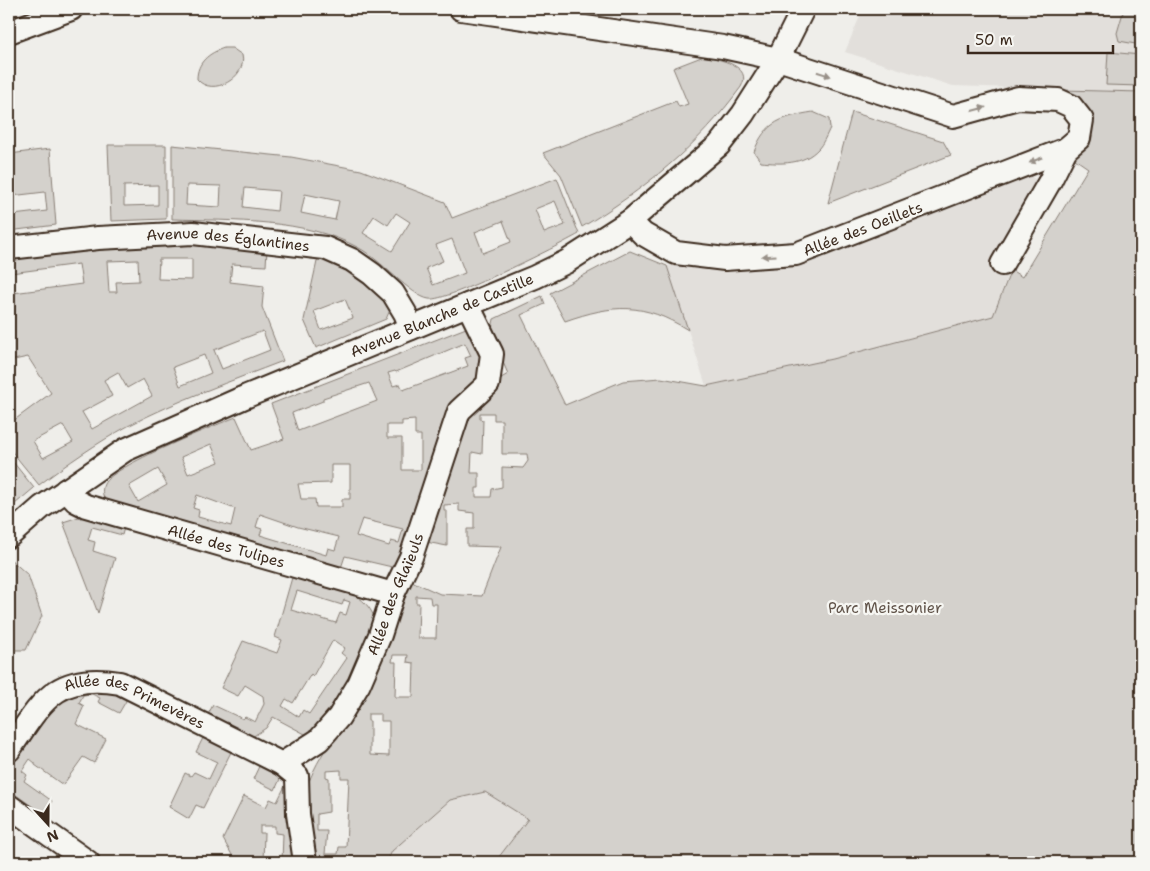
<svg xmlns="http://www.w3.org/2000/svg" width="1150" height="871" viewBox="0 0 1150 871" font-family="'Shantell Sans',sans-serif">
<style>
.built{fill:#e2dfdb}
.green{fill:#d4d1cc;stroke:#887e75;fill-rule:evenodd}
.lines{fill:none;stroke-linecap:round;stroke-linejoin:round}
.minor-casing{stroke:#3b2a1e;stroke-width:26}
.minor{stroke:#f6f6f2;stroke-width:22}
.oneway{fill:#989088}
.labels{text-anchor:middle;stroke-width:4.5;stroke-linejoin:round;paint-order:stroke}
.street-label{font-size:15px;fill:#3b2a1e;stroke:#f6f6f2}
.park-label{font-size:15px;fill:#61544a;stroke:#f6f6f2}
</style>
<rect width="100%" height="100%" fill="#efeeea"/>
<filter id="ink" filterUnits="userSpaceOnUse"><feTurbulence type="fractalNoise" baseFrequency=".02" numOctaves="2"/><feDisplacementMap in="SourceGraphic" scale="10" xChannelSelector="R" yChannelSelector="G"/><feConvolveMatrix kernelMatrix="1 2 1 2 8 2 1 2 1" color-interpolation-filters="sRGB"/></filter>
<g filter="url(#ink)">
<g class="built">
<path d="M863,9H1141V92L953,86L845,52Z"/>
<path d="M1029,175L1041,183L993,316L832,359L706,386L688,330L671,319L646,310L621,308L589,313L565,321L550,293L630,251L667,266L800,264L838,252Z"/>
<path d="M485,792L528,819L495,862H387L392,851L450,800Z"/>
</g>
<g class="green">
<path d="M1124,9H1141V45L1119,41L1117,33Z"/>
<path d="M224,48H232L242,55C248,77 212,98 197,79C197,62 209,53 224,48Z"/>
<path d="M1108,52L1141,55V86L1106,85Z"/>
<path d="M704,56C717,59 754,65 741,87C698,146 644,190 582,227L561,175L543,153L676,101L679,107L688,104L673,68Z"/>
<path d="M1063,90L1141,92V862H495L528,819L485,792L450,800L392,851L387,862H312L307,788C314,764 328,748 338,726C363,678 384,628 407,579L440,594L482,596L501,547L467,546V529H474V513L459,511V504L444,505V511H447V546L426,542L460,428L496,381L508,374L491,334L494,319L542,296L545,304L521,315L565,405L623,381L661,378L706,386L832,359L993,316L1011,270L1022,277L1088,168L1072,157L1077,99ZM480,413H494V420H502V454H527L528,461L523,468L502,467V487L492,489L491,497H476V488H479V473H471L472,452L482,454L483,420L480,419ZM416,596L430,597L431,604H437L436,638H418L419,603H416ZM393,655H408L407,662L414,663L413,697H395L396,662H392ZM368,714H381V721H389V756L370,755V721H368ZM341,770V778H349L346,847H339L338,854H325L327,831H317V814L329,812V778L326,777V771Z"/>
<path d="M813,112L829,119L830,128C827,134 823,144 818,149C803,165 781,164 761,162L754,152C765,121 783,117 813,112Z"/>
<path d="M852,112L943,141L951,155L828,203Z"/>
<path d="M108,145H166V219L111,221ZM158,185V205L124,206V186Z"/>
<path d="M172,145L291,157L361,170L445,202L452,218L557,178L579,234C558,246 447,302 429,299C412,297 379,258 359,248C304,218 233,221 172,219ZM187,185L221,186L220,207L186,205ZM245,188L279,191L277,211L243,207ZM305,194L339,201L335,220L301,213ZM555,201L565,225L544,233L535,209ZM396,213L410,222L392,251L363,233L374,216L388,225ZM503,221L511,242L483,253L475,232ZM452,239L465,273L433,285L426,268L443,261L436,245Z"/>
<path d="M50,149L56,225L9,231V154ZM45,192L47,211L13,215L11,196Z"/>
<path d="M168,244L267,249L266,266L232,264L230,282L264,286L262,307L283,361C231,381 178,400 128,426C97,443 68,463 39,485L9,448V424L51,393L28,357L9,361V256ZM159,259H192V280L158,279ZM138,260L139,281L116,282L117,292H109L107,261ZM79,264L82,284L13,293L11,273ZM263,331L270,350L222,369L214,350ZM204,355L211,373L180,386L173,367ZM118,372L127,388L143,379L152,396L92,429L82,412L112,396L104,380ZM63,425L73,442L43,458L33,441Z"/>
<path d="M630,251L667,266L688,330C643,302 614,304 565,321L550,293Z"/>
<path d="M318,257C342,267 381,284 390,310L386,319L316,348L304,320ZM345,299L353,318L321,330L314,311Z"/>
<path d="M466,328L482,359L483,373L425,488L421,490L417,502L420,504L396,565L392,567L345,556L339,574L106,502C103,497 101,491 104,484C112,466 214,426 236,417L251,450L284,439L271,404ZM465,343L471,356L465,358L468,366L403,390L400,384L393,386L388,373L395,371L396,372ZM369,383L377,401L298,431L292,413L323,401V398ZM415,420V435H421V470H402V438H387V425H402V421ZM211,444L219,462L188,474L181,457ZM331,465H350V499H342V507H316L315,499H301L298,484L331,483ZM158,469L167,485L138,502L129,486ZM197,495L235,509L231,526L198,517L199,510L193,508ZM260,514L298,527L339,537L335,550L328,548L326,555L260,535L262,529L256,527ZM362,519L403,529L399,543L391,541L389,546L356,536Z"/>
<path d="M9,457L34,488L9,509V488L15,485L9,472Z"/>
<path d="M85,515L125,524L122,535L92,527L88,540L95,542L93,551L115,558L98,613L63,522Z"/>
<path d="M9,558L28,575L42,616L26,650H9Z"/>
<path d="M293,574C321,582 366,588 375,620L369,645L321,730L305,734L273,717L266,728L249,739L206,718L213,705L243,719L245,717L255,722L264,704L263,696L245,685L238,696L221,688L243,641L277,653L282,640L275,637ZM297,591L342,605L344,600L350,602L346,615L340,613L336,623L291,610ZM333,640L345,648L341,653L347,658L309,714L303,710L299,717L282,706L286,699L293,703L311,674L313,676Z"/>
<path d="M122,690L126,701L119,713L98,702L100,698L92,694L83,695L79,703L84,706L76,724L106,739L94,763L83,757L63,785L35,765V763L30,759L22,771L27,775L24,781L52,801L43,814L9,790V763L43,714L69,693Z"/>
<path d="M211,735L234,746L203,808L196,805L189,819L169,807L185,773L191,776L194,772L209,779L217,762L196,752L203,738Z"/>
<path d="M262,760C299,778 289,787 293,822L289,827L290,832L295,834L300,862H282L283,834L275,833V826H260V833H264L263,862H236L223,839L244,796L266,807L270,799L277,802L287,782L280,779L275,790L253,779Z"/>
</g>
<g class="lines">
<defs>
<g id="minor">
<path d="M461,9L723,47L778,59L953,116L1018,98L1058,100L1071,106L1082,120L1079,138L1066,149L796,254L725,259L676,253L643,234L630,221"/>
<path d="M9,32L71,9"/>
<path id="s1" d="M9,248L98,238L193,233L325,248L352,260L372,274L393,293L405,313L411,328"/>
<path d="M1002,264L1050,181L1066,149"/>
<path id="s2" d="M66,490L76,501L86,506L393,594"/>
<path id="s3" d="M9,536L42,507L125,450L247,396L535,277L566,262L630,221L719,145L743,114L778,59L803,9"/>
<path id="s4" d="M9,750C42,702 55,672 120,683L282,764"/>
<path d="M9,806L88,862"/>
<path id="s5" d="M305,862L298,814L297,776L282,764L319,740L339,717L359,684L380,635L393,594L411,557L459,411L488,384L492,354L468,305"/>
</g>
</defs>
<use href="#minor" class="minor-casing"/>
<use href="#minor" class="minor"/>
</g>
<defs><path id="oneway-solid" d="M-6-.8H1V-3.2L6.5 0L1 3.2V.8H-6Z" transform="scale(1.25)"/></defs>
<g class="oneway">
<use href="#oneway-solid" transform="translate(824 74) rotate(18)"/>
<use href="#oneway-solid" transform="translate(979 109) rotate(-15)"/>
<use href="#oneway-solid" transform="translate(1036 160) rotate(157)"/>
<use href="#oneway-solid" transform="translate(769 256) rotate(176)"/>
</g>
</g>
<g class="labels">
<g class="street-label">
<text transform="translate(863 229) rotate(-21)" y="5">Allée des Oeillets</text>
<text dy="5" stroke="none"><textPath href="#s1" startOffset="220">Avenue des Églantines</textPath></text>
<text dy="5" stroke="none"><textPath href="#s3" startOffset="489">Avenue Blanche de Castille</textPath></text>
<text dy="5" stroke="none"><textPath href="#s2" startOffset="172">Allée des Tulipes</textPath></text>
<text dy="5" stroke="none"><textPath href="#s5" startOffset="316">Allée des Glaïeuls</textPath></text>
<text dy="5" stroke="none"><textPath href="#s4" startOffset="160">Allée des Primevères</textPath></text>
</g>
<g class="park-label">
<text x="885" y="613">Parc Meissonier</text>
</g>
</g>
<rect width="1150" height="871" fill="none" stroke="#f6f6f2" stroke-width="30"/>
<rect x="15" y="15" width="1120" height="841" fill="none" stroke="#3b2a1e" stroke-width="2" filter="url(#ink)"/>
<g transform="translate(48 824) rotate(159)" stroke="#f6f6f2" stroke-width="4" paint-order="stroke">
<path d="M0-4L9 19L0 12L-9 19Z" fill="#3b2a1e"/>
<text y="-8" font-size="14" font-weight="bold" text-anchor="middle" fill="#3b2a1e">N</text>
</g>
<path d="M968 45v8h145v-8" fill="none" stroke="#3b2a1e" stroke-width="2.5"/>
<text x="975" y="45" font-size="15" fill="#3b2a1e" stroke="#f6f6f2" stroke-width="4" paint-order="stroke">50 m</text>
</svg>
